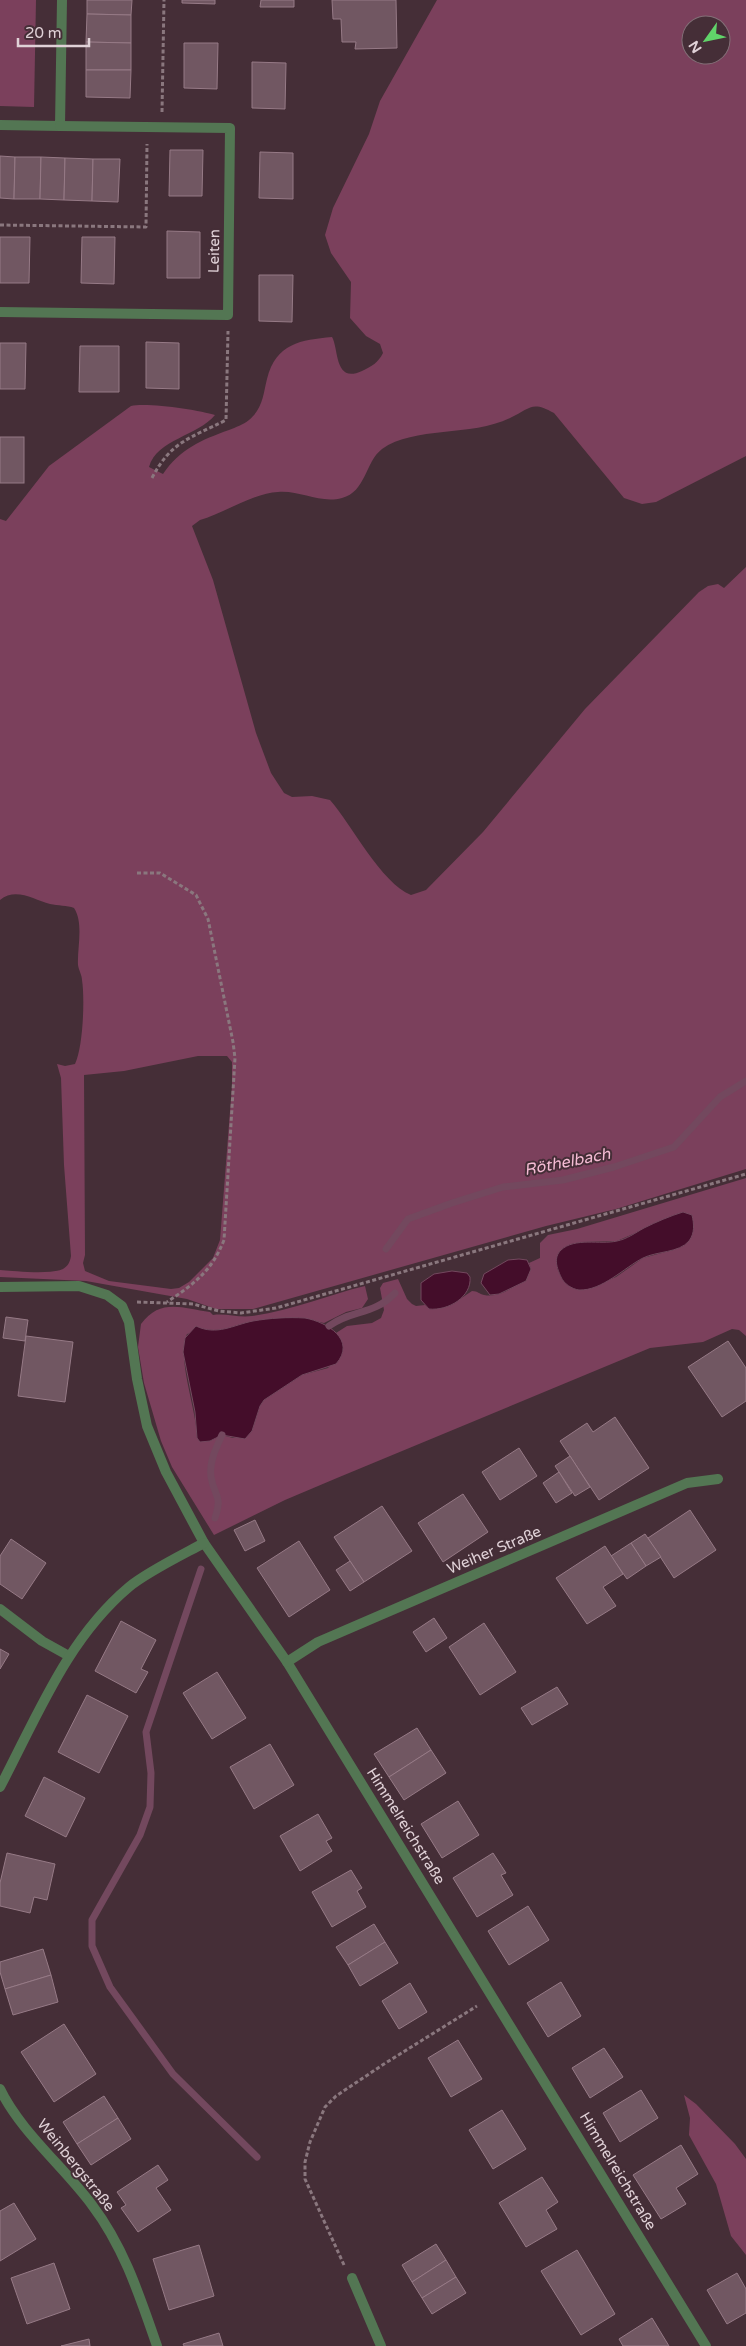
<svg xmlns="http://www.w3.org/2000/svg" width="746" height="2346" viewBox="0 0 746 2346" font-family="'Varela Round',sans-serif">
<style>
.green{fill:#7b405c;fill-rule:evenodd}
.water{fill:#440d2a;stroke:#73485e}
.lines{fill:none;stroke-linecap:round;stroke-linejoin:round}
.stream{stroke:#73485e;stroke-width:7}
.building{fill:#715762;stroke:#967a86}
.path{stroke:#8a777e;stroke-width:3;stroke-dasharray:4 2.5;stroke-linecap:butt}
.lane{stroke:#537653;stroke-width:10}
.street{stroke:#537653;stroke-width:10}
.labels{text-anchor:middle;stroke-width:4;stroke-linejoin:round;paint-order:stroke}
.street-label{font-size:15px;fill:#e0d1d7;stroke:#452e37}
.water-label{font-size:16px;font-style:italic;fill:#f5bcd4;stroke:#452e37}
</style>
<rect width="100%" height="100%" fill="#452e37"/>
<g class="green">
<path d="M0,0H36L34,107L0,106Z"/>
<path d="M437,0H746V456L656,502L642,504L624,498L554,413C531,400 530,409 510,418C471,437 414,426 382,449C365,462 366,492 342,498C320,504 300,490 278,492C254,493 224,513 200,520L192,526L213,580L256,733L271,773L284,793L292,797L312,796L330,800C352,825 381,883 411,895L426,890L483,832L585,709L699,592L708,586L718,584L724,588L746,567V1169L616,1209L546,1226L253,1309H216L187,1299L86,1281L0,1277V1270C15,1271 49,1275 63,1269C68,1266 70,1262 71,1256L64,1165L61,1078L57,1064L65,1066L75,1064C83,1048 85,998 82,980C82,975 79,971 78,965C77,949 84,923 74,908C67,905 58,906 50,904C34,900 16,887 0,900V519L6,521L49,466L131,406C146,402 200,410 215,415C198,436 157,439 149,467L163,474C180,449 201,440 229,430C236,427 243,425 249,420C263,408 263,395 267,379C276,343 301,340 332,337C339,349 334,384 362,371C372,366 378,363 383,353L380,344L366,336L350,318L351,282L331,253L325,235L333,208L369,134L380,101ZM691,25H721V55H691ZM198,1056H227L232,1062V1086L220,1240L213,1258L189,1282L179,1288L171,1289L109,1281L85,1271L83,1263L85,1255L84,1075L124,1071Z"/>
<path d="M746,1178V1336L739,1330L732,1329L703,1342L650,1348L337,1478L285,1500L214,1535L172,1467L161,1441L144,1383L138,1347L141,1324C160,1298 182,1308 210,1312L213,1315C226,1313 239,1318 252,1316C291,1311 327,1295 365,1286L368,1299L362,1308L346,1312L324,1323L301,1318L267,1319L220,1331L204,1330L187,1334C176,1357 197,1410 197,1438L210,1441L222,1435L233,1438L252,1431L260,1406L264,1400L302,1375L328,1368L343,1351L342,1343L336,1333L347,1326L372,1323L381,1318L384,1310L380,1288L383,1283L398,1279L407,1299L412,1304L416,1306L425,1305L429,1309L451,1305L472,1291C478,1291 479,1294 484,1295C502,1299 521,1283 531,1269L529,1263L540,1258V1243L548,1235L577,1229ZM679,1214L673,1250L643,1258L616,1277L596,1285L562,1279L557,1268L581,1242L617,1241Z"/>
<path d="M684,2095L696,2104L735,2144L746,2159V2255L731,2236L716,2184L689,2135L690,2118Z"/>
</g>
<g class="water">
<path d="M683,1212L692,1215C694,1224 695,1233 689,1241C679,1253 657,1251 643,1258C625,1267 602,1291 579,1290C572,1289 564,1284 561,1277C557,1268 553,1258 561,1250C575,1237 600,1245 617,1241C627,1239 635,1233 644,1228C656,1222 670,1216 683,1212Z"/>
<path d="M519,1259L527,1260L531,1269L526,1281L499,1294L490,1295L481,1283L484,1274L508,1260Z"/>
<path d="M452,1271L467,1273L470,1277C472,1297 448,1311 429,1309L421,1300V1283L434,1274Z"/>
<path d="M305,1318C327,1322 357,1340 336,1364L302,1375L264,1400L260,1406L252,1431L245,1439L222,1435L210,1441L200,1442L197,1438L195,1412L183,1352L185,1338L196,1326C217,1336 233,1325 253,1321C270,1318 288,1317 305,1318Z"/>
</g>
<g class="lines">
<g class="stream">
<path d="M386,1249L408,1219L452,1203L503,1187L563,1180L614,1167L674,1147L720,1097L746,1081"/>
<path d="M329,1326C352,1309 373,1316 395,1293"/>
<path d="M215,1518C223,1494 214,1497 211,1477C209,1462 216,1448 222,1435"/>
<path d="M201,1569L146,1732L151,1773L150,1807L140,1835L92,1920V1946L110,1987L173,2074L257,2157"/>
</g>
</g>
<g class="building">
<path d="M87,0H132L131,15L87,14Z"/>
<path d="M182,0H215V4L182,3Z"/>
<path d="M261,0H294V7H260Z"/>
<path d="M332,0H396L397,48L355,49L356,42H342L341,19H333Z"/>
<path d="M87,14L131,15V43L86,42Z"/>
<path d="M86,42L131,43V70H86Z"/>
<path d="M184,43H218L217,89L184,88Z"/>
<path d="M252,62L286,63L285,109L252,108Z"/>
<path d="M86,70H131L130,98L86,97Z"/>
<path d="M170,150H203L202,196H169Z"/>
<path d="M260,152L293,153V199L259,198Z"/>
<path d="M0,156L15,157L14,199L0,198Z"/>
<path d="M15,157H41L40,199H14Z"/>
<path d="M41,157L65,158L64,200L40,199Z"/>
<path d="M65,158L93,159L92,201L64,200Z"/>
<path d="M93,159H120L118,202L92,201Z"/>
<path d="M167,231L200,232V278H167Z"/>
<path d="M0,237H30L29,283H0Z"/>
<path d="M82,237H115L114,284L81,283Z"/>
<path d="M259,275H293L292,322L259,321Z"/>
<path d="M146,342L179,343V389L146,388Z"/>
<path d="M0,343H26L25,389H0Z"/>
<path d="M80,346H119V392H79Z"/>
<rect x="0" y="437" width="24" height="46"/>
<path d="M6,1317L28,1320L25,1341L3,1338Z"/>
<path d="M26,1336L73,1342L65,1402L18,1396Z"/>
<path d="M728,1341L746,1368V1401L722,1417L688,1367Z"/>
<path d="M615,1417L649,1468L599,1500L560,1441L587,1423L593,1432Z"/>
<path d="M519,1448L537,1476L500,1500L482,1472Z"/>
<path d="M570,1456L590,1487L575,1496L555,1466Z"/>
<path d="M559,1472L572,1493L556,1503L543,1483Z"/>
<path d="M463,1494L488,1532L443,1562L418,1523Z"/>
<path d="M382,1506L412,1551L364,1582L334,1537Z"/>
<path d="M690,1510L716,1550L674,1578L648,1538Z"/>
<path d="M255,1520L265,1541L245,1551L234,1530Z"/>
<path d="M645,1534L661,1557L646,1566L631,1543Z"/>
<path d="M11,1539L46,1563L22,1599L0,1584V1556Z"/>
<path d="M299,1541L330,1590L289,1617L257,1568Z"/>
<path d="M631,1543L646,1566L627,1579L611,1556Z"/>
<path d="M605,1546L623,1574L603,1587L616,1606L587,1624L556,1578Z"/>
<path d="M350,1561L364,1582L350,1591L336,1570Z"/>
<path d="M434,1618L447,1638L426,1652L413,1632Z"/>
<path d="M121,1621L156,1640L141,1669L148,1672L136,1693L95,1671Z"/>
<path d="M484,1623L516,1672L480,1695L449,1647Z"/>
<path d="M0,1649L9,1654L0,1669Z"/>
<path d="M217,1672L246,1718L212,1739L183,1693Z"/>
<path d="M557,1687L568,1704L532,1725L521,1708Z"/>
<path d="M87,1695L128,1716L99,1773L58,1752Z"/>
<path d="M417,1728L431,1750L389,1777L374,1754Z"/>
<path d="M270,1744L294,1785L254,1809L230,1767Z"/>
<path d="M431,1750L446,1773L404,1800L389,1777Z"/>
<path d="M44,1777L85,1798L66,1837L25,1816Z"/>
<path d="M458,1801L479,1835L442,1858L421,1824Z"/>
<path d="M318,1814L332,1838L326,1841L332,1851L300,1871L280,1836Z"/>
<path d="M7,1853L55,1864L47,1900L34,1897L30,1913L0,1906V1883Z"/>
<path d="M493,1853L506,1873L501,1875L513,1895L477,1917L453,1878Z"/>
<path d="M351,1870L362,1888L357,1891L366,1907L332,1927L312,1892Z"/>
<path d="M528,1906L549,1940L509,1965L488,1931Z"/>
<path d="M374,1924L385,1942L348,1965L336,1947Z"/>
<path d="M385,1942L398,1963L360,1986L348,1965Z"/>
<path d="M43,1949L51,1975L5,1989L0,1972V1962Z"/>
<path d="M51,1975L58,2002L13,2015L5,1989Z"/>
<path d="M561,1982L581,2016L548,2037L527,2003Z"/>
<path d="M410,1983L427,2012L399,2029L382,2001Z"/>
<path d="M64,2024L96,2074L54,2102L21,2052Z"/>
<path d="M458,2040L482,2079L451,2097L428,2058Z"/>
<path d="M604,2048L623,2077L590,2098L572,2068Z"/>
<path d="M641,2090L658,2118L620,2142L603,2113Z"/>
<path d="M104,2096L118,2118L77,2144L63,2122Z"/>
<path d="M502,2110L526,2149L493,2169L469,2130Z"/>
<path d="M118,2118L131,2139L91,2165L77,2144Z"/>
<path d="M681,2145L698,2174L676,2188L686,2204L661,2219L633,2175Z"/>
<path d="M158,2165L168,2180L156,2188L171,2210L138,2232L121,2208L126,2205L117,2192Z"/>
<path d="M542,2177L558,2202L546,2210L557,2229L526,2247L499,2203Z"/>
<path d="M14,2203L36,2239L0,2261V2211Z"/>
<path d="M436,2244L446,2260L412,2282L402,2265Z"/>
<path d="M199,2245L214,2296L169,2310L153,2259Z"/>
<path d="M577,2250L615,2314L581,2335L541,2271Z"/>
<path d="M446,2260L456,2277L422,2298L412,2282Z"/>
<path d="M54,2263L70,2309L27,2324L11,2278Z"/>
<path d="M737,2273L746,2289V2313L727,2324L707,2290Z"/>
<path d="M456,2277L466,2293L432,2314L422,2298Z"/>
<path d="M652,2318L669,2346H623L619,2339Z"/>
<path d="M219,2333L223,2346H184L183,2344Z"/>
<path d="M89,2339L90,2346H61Z"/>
</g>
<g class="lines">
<g class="path">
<path d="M162,112L164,0"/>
<path d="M0,225L146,227L147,144"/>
<path d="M152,478C171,441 191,438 226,420L228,331"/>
<path d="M137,873H160L196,895L208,919L233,1042L235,1058L224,1240C212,1271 194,1284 167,1302"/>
<path d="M137,1302L193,1304L219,1311L241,1313L276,1308L746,1174"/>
<path d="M344,2265L305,2179V2162L310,2142L325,2107L336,2096L384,2064L477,2006"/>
</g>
<path class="lane" d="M0,1609L42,1641L69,1656"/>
<g class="street">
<path d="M0,125L60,126L62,0"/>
<path d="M0,312L228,315L230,128L60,126"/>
<path d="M0,1287L79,1286L107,1295L122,1306L129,1322L137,1379L147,1426L166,1472L204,1543L287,1662L706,2346"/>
<path d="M287,1662L318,1642L687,1483L718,1479"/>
<path d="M0,1787C37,1717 67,1639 129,1587C147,1572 182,1555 204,1543"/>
<path d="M0,2089C20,2131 64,2167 92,2205C124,2247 140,2297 157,2346"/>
<path d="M352,2278L381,2346"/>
</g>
</g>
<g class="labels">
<g class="street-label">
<text transform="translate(214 251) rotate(-89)" y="5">Leiten</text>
<text transform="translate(494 1550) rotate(-23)" y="5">Weiher Straße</text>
<text transform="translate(406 1826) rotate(58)" y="5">Himmelreichstraße</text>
<text transform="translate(76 2165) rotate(51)" y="5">Weinbergstraße</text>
<text transform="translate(618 2171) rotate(59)" y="5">Himmelreichstraße</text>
</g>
<g class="water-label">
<text transform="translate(567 1161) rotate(-11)" y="6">Röthelbach</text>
</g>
</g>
<g transform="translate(706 40) rotate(237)"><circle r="24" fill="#452e37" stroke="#836f77"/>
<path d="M0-4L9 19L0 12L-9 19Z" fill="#61d46a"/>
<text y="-8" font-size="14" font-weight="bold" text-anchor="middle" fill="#e0d1d7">N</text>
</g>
<path d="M18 38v8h71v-8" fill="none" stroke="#e0d1d7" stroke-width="2.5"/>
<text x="25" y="38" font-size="15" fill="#e0d1d7" stroke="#452e37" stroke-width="4" paint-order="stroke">20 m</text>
</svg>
